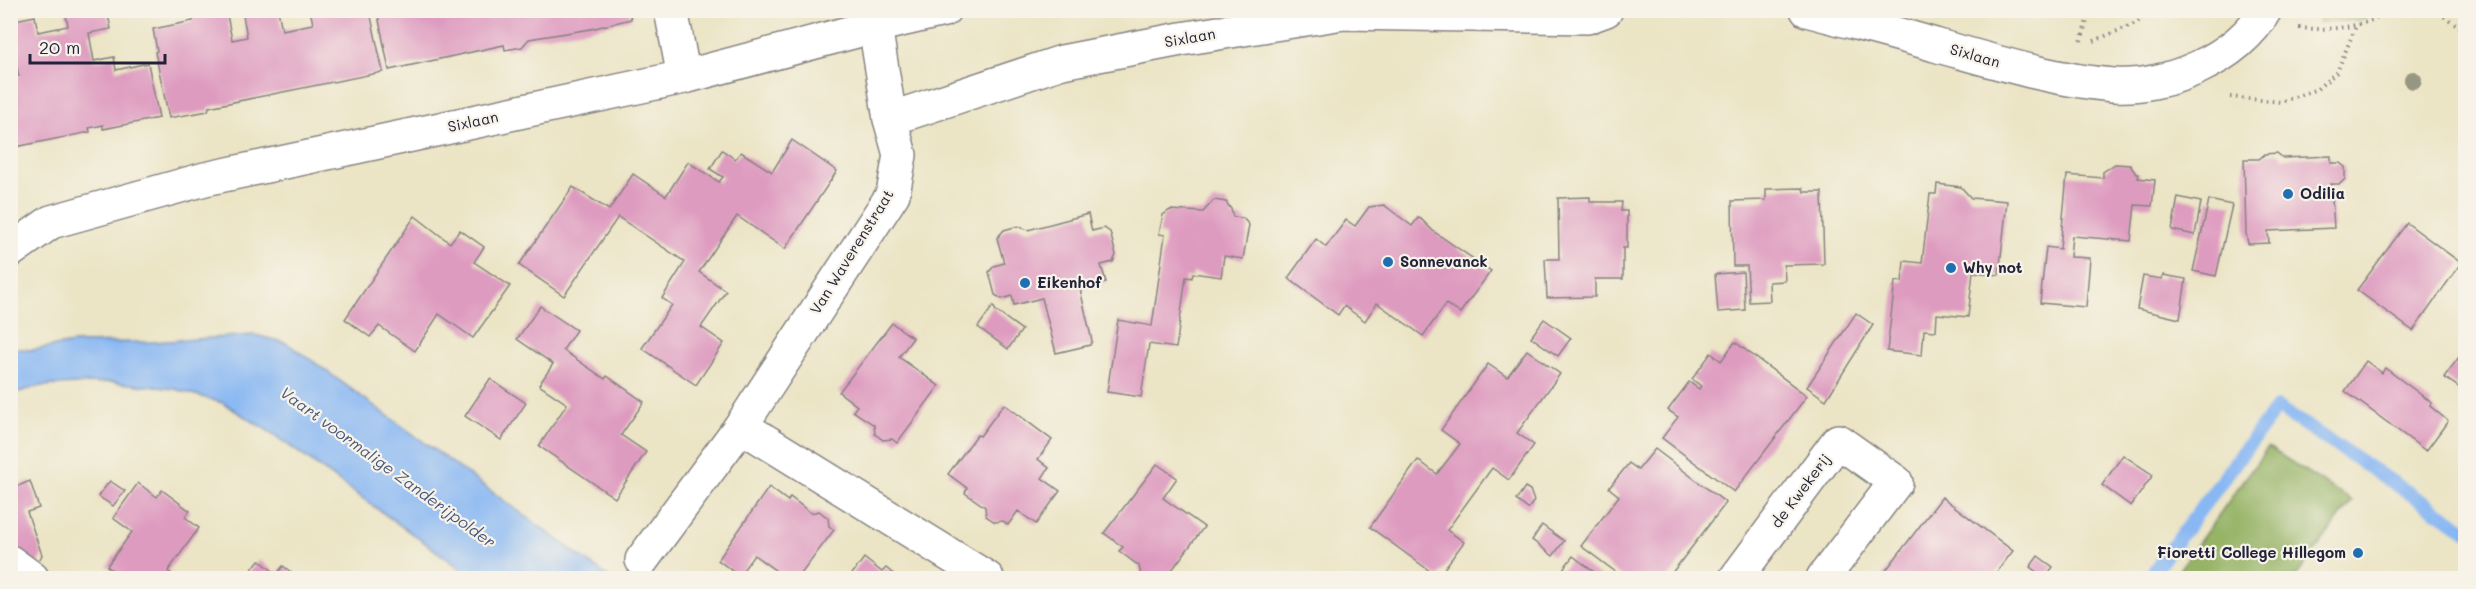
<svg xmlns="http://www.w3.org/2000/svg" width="2476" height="589" viewBox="0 0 2476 589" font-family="Mali,sans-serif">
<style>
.green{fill:#bed175;stroke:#707a58;stroke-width:1.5}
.forest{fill:#96b366;stroke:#5c6a50;stroke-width:1.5}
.water{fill:#88b7f3;stroke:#556c97;stroke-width:1.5}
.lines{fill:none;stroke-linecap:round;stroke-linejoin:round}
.stream{stroke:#88b7f3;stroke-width:14}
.building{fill:#de9bc0}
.minor-casing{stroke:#868380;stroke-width:36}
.path{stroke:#868380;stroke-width:4;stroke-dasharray:1.5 4.5;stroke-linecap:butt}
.minor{stroke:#fff;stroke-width:33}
.tree{fill:#969682}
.poi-dot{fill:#1f6fb2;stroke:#f7f3e8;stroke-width:2}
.labels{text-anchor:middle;stroke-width:4.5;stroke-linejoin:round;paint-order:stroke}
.street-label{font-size:15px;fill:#22223b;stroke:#f7f3e8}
.poi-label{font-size:15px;font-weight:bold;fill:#22223b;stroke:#f7f3e8;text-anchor:start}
.water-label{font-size:16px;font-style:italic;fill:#46567b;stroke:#f7f3e8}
</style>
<rect width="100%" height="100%" fill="#f7f3e8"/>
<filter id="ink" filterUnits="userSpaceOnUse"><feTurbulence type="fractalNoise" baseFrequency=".0167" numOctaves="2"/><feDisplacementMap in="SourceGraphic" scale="12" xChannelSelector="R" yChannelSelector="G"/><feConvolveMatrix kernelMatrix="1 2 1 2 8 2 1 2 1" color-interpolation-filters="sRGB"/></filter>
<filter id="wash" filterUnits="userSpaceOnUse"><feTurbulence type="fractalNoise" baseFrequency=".008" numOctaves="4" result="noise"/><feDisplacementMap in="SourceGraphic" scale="24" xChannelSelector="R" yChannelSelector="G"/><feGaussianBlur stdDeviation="1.35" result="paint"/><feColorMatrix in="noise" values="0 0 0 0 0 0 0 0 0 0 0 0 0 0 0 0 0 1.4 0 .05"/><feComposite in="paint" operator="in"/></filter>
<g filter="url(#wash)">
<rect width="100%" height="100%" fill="#ebe4c5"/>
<path class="green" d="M2323,10H2382V11L2359,20L2318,22Z"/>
<path class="forest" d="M2268,447L2352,501L2295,578H2173Z"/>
<path class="water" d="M255,335L286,343L310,359L610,578H474L270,432L223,403L175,389L112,382L40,386L11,394V348L32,350L74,343L154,342Z"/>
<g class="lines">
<path class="stream" d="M2149,578L2277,407L2466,530"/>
</g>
<g id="blocks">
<g class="building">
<path d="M65,10H107L111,29L89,33L94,61L114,57L116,70L148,63L159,118L103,129V125L89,128L90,132L10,148V77L19,76L10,37V21L35,16L38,32L68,26Z"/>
<path d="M190,10H226L232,40L247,37L242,10H278L282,30L313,24L310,10H351L352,15L370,12L383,72L209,107L208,111L169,118L155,52L157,51L153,29L193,21Z"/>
<path d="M377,10H629L631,19L591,29L529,39L522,47L505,50L504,45L389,70Z"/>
<path d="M792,140L837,171L785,249L737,216L699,272L726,291L701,327L724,343L696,385L642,348L672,305L662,298L685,262L618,217L564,296L519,265L573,187L609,210L633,174L666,196L688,162L719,182L723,177L710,169L722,150L735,159L741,152L772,172Z"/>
<path d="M2277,153L2283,158L2331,156V163H2340L2345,167V179L2340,184H2331L2334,228L2268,231L2269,243L2248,244L2246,233L2244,159H2259L2265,154Z"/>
<path d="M2115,164L2130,165L2136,174H2139L2138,178L2155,180L2152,206L2135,205L2131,241L2072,236L2070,257L2090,258L2086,307L2040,303L2046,247L2060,249L2067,175L2103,178V172Z"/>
<path d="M1937,184L1961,187L1971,198L2007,201L1999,275L1973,272L1968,317L1937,314L1936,331L1924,330L1922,355L1887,351L1895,281L1902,282L1904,261L1922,263L1930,194H1936Z"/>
<path d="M1803,188L1804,192H1822L1824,264L1784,265L1785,281L1769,282L1770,301L1749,302L1747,266H1733L1732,201L1766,200V189Z"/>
<path d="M1590,197V202H1622L1621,211H1627V248H1623V279H1595V297L1547,298L1545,259H1559L1558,198Z"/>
<path d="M2178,197L2201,202L2195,235L2172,230Z"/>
<path d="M1214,200L1226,202L1231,209L1233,217L1243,218L1249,225L1243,259L1224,256L1221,277L1193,273L1192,278L1186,277L1176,348L1149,344L1141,397L1107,392L1118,320L1152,326L1165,235L1159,234L1163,215L1170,210L1203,212Z"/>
<path d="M2209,200L2232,205L2216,276L2193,271Z"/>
<path d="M1384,205L1412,226L1418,218L1421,219L1433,231L1491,271L1460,313L1446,304L1423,336L1377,303L1365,321L1344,306L1338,315L1288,278L1316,239L1326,247L1346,220L1355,226L1369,207Z"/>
<path d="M1088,214L1092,231L1104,228L1110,232L1116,255L1113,262L1101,265L1106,282L1080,289L1092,341L1090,345L1056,353L1042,298L1014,305L1012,296L1002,299L995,295L989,272L994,266L1004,263L997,238L1004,230L1018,226L1028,230Z"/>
<path d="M415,216L450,243L460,230L484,247L474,262L510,286L473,338L439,314L415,351L379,326L370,337L345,319Z"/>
<path d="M2407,223L2461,263L2413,331L2357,290Z"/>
<path d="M1743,272L1745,310L1718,312L1715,274Z"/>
<path d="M2163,275L2186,279L2180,319L2137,309L2143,276L2162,279Z"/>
<path d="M540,306L576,330L563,350L605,379L607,376L644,402L621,435L646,452L615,498L539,446L567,404L539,385L553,364L517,339Z"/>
<path d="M993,306L996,311L1022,330L1008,349L978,327Z"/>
<path d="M1856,313L1873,325L1826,400L1807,387Z"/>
<path d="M1544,319L1571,338L1558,356L1531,337Z"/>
<path d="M892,323L913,338L899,357L939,386L897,443L892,439L883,440L875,434L874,425L853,411L857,406L839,392Z"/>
<path d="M1735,342L1807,396L1734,492L1662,438L1678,417L1668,410L1689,382L1699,389L1701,386L1692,379L1711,353L1721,361Z"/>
<path d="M2466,348V392L2444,377Z"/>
<path d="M1527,350L1560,374L1517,433L1534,445L1509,480L1492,468L1447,530L1464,542L1438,577L1370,527L1418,460L1437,474L1460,444L1441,430L1488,364L1507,377Z"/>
<path d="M2366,361L2382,373L2385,368L2432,403L2430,406L2448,421L2426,451L2345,391Z"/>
<path d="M490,379L526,403L501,440L465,416Z"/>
<path d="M1004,404L1052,440L1038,459L1049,468L1042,478L1060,491L1036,524L1018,511L1008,525L1003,521L995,522L986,516L985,507L965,493L967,488L948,474L977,435L980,436Z"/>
<path d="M1655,449L1726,503L1668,578H1624L1581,546L1619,496L1609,488L1629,463L1638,470Z"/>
<path d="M2123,455L2153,475L2131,506L2102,485Z"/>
<path d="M1157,464L1177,478L1163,498L1204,527L1166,578H1146L1141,575L1139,566L1119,551L1123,547L1104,533Z"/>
<path d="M10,465L18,486L30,481L39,508L27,512L42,555L36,566L10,551Z"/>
<path d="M110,481L125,491L113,506L98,496Z"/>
<path d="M138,483L157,497L162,490L190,511L185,517L199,528L168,571L174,576L172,578H124L107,566L132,532L113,518Z"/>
<path d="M769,487L788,501L790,497L811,513L819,511L828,518L829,526L834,530L798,578H786L754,555L739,576L718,560Z"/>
<path d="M1525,487L1530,490L1534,501L1528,509L1516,500Z"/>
<path d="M1942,497L2013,551L1992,578H1880Z"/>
<path d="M1542,525L1564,541L1553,556L1532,540Z"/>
<path d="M1573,556L1602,578H1556Z"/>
<path d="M2038,556L2053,567L2045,578L2030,567Z"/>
<path d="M864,558L882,572L886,568L899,578H849Z"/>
<path d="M259,560L277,574L283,566L299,578H245Z"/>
</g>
</g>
</g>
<g filter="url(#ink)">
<use href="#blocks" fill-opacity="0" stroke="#868380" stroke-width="1.5"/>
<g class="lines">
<defs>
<g id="minor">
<path d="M671,10L684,77"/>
<path d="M1807,10C1850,22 1893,32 1935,45C1993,61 2052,80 2113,85C2166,89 2239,58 2265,10"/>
<path d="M890,119L1062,62L1181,39L1343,13L1587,17L1606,10"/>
<path d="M10,251L51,222L205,179L684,77L875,26L944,10"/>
<path d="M741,426L987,578"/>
<path d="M642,560L741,426L893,194L900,155L890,119L875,26"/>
<path d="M10,562L32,578"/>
<path d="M1736,578L1838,441L1896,482L1823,578"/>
</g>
</defs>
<use href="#minor" class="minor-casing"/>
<g class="path">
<path d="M2434,10L2466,31"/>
<path d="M2299,28C2334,31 2363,27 2394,10"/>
<path d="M2081,41L2090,10"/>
<path d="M2094,41L2136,23L2154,10"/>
<path d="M2230,97L2281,102L2317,89L2337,72L2356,26"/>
</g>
<use href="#minor" class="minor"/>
</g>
<circle class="tree" cx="2413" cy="80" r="9"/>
</g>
<g class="poi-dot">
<circle cx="2288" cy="194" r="6"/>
<circle cx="1388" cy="262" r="6"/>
<circle cx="1951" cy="268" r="6"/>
<circle cx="1025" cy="283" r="6"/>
<circle cx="2358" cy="553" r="6"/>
</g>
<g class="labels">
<g class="street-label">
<text transform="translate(1190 38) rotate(-10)" y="5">Sixlaan</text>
<text transform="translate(1975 56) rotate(16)" y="5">Sixlaan</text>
<text transform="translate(473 122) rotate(-12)" y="5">Sixlaan</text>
<text transform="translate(852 252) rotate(-58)" y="5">Van Waverenstraat</text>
<text transform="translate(1801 491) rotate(-53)" y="5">de Kwekerij</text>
</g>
<g class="poi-label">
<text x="2300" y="199">Odilia</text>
<text x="1400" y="267">Sonnevanck</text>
<text x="1963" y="273">Why not</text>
<text x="1037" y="288">Eikenhof</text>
<text x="2346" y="558" text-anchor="end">Fioretti College Hillegom</text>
</g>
<g class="water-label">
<text transform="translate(388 467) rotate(36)" y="6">Vaart voormalige Zanderijpolder</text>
</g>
</g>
<rect width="2476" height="589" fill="none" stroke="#f7f3e8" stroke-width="36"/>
<path d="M30 54v9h135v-9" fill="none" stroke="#22223b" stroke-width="3"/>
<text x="39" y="54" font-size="18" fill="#22223b" stroke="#f7f3e8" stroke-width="4.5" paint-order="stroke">20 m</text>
</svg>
